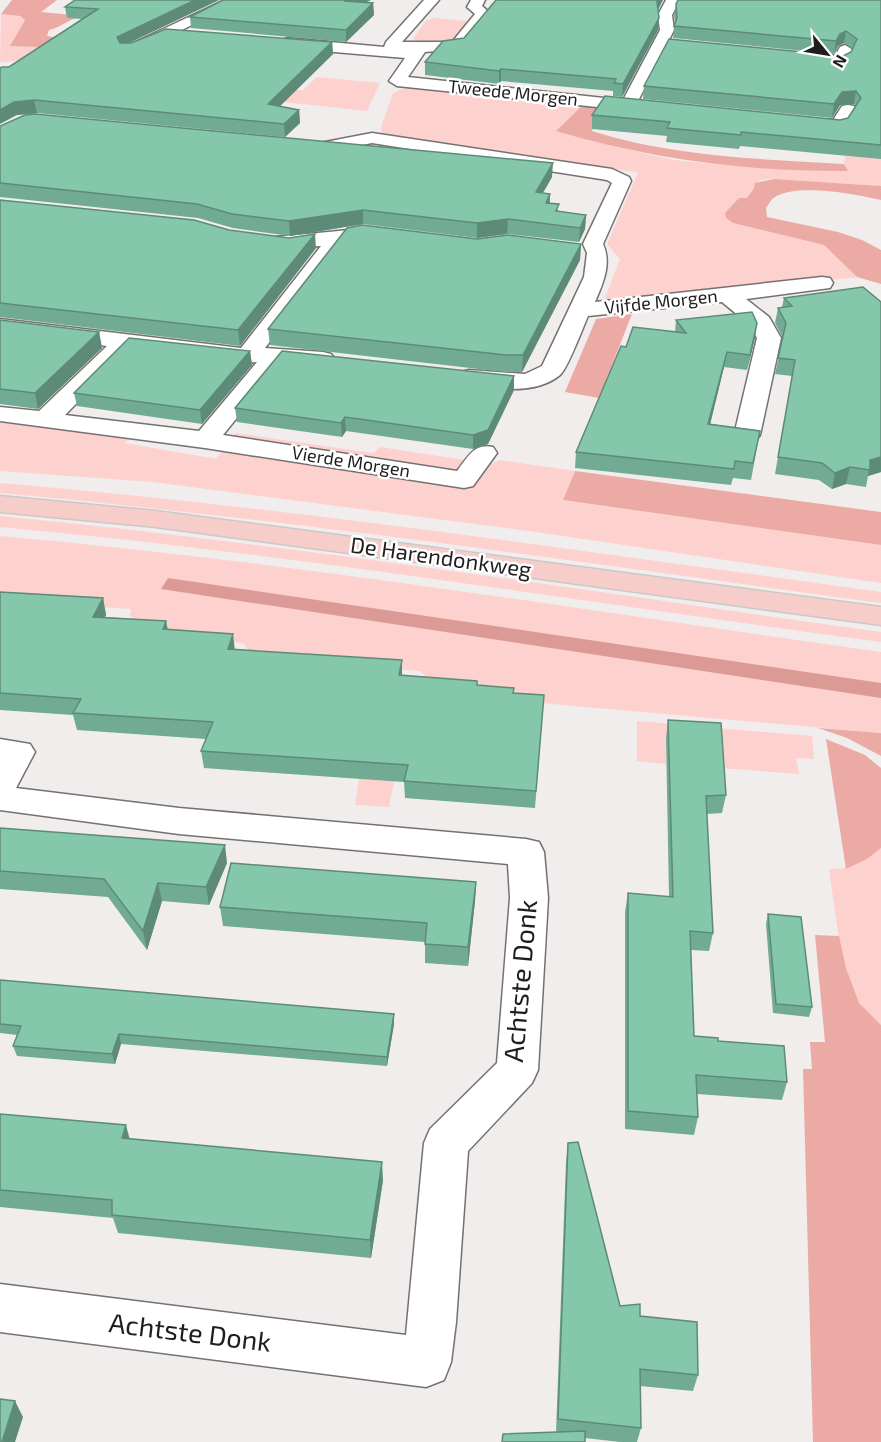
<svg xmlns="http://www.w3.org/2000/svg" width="881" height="1442" viewBox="0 0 881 1442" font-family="'Exo 2',sans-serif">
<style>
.green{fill:#fdd1ce}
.forest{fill:#ecaaa5}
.water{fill:#db9a95}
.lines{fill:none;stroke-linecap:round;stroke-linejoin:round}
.minor-casing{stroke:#747170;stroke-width:3}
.major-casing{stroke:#c9c9c9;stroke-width:3}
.minor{fill:#fff;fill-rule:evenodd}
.major{fill:#f7cdca;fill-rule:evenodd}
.wall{fill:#72ab93}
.shaded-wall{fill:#5d8b78}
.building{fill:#85c7ab;stroke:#5d8b78;stroke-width:1.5}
.labels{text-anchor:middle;stroke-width:5;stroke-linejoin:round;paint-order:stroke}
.far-street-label{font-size:18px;fill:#1f1e1e;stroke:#fff}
.street-label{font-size:22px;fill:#1f1e1e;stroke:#fff}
.near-street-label{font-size:27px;fill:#1f1e1e;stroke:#fff}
</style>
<rect width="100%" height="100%" fill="#f1eded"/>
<g class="green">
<path d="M1,14L20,16L25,20L10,46L35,47L94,59L297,90H303L317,77L380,83L367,111L89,81L16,61L0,62Z"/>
<path d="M433,18L467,21L472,22C468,27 462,37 456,40C444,45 423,45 413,39L426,21Z"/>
<path d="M409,86L603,107L587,140L674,160L738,166L835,171L847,170L844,164L845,156L881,158V186L774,179L760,180L747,198L733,223L824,245L857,277L602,306L620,259L607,244L637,175L636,172L381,137V127L393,93Z"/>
<path d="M0,412L136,429L125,443L216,459L236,433L373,453L380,447L490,464L500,460L575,471L563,500L881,545V583L536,532L153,482L0,471Z"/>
<path d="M0,483C295,508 588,552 881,592V603C588,563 295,520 0,493Z"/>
<path d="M0,516C295,545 588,591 881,632V642C587,603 295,554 0,527Z"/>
<path d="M0,536C295,562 588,611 881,652V733L529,702L431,681L420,671L267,660L250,652L243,643C215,640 147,639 130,615L131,609L0,601Z"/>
<path d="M637,721L812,736L814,759L796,758L799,774L720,768L666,738V764L637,761Z"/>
<path d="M359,779L394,781L389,807L355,805Z"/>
<path d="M881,848V1025L859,1004L846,968L840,947L829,869C852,869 863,862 881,848Z"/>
</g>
<g class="forest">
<path d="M12,0H57L41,12L84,16C67,19 63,27 49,30L47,36L63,39L94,59L35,47L10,46L25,20L20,16L1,14Z"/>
<path d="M585,103L600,107L592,131C674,157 759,159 844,164L848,171C748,172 651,159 556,131Z"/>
<path d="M774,179L881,186V200C856,194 797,183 775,197C771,199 769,204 766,208L767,217L838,232L862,240L881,250V284L857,277L824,245L733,223L726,218L725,213L739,198H747L754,188L755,183Z"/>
<path d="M632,314L599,398L565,392L596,319Z"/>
<path d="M575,471L881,512V545L563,500Z"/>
<path d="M818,728L881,733V756L847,738Z"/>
<path d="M826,739L865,755L881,768V848L867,859L846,869Z"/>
<path d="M815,935L839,936L846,968L859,1003L881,1025V1442H813L803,1069H812L810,1042H825Z"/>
</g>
<path class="water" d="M168,578L881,683V698L161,589Z"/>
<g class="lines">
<defs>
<g id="minor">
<path d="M225,0H243L137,52H127L124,49L127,46Z"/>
<path d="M424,0H439L402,42H452L475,14L467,7L471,0H485L482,6L490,13L462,49L425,52L408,77L623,100L660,30L658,15L666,0H680L672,15L674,30L638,101L651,103L653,107L651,111L645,112L397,86L389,81L405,58L287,48L279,43L287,38L384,47L386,42Z"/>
<path d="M845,45L853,50L847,64L841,66L800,62L792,57L800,52L835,56L840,47Z"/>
<path d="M848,105L854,106L857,110L844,130L801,128L795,127L792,123L795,119L833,120L842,106Z"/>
<path d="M372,133L612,169L629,177L631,181L603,244C612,264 603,283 595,302L822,277L830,278L833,283L830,288L822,289L746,299L769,317L781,338L760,435L756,440L747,443L738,440L734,435L757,338L751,326L722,302L588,316C583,327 568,368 560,375C535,396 490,389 461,382L457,377L461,372L469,370L525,374L542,366L584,277L587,253L583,244L612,183L607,180L372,143L320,153L293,150L290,146L293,142L320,143Z"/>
<path d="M370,228L391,231L394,235L391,239L345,242L265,348L323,352L331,354L335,359L331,364L323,366L282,362L223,435L457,471C468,457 474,443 493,447L497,453L473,486L464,488L205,448L0,421V407L39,411L107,346L0,333V319L241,348L321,246L272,248L265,246L262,242L265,238ZM130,349L247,363L257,362L199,431L65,415Z"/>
<path d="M0,739L30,744L35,752L16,788L179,808L526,839L539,842L544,852L548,898L538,1070L532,1083L468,1151L456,1322L451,1362L444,1380L426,1387L0,1332V1284L406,1335L424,1143L430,1129L497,1063L510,898L508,864L179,834L0,810Z"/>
</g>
<path id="major" d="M0,496L156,511L881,607V625L156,527L0,512Z"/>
</defs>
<use href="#minor" class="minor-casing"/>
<use href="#major" class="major-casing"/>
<use href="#minor" class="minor"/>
<use href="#major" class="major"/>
</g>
<g class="wall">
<path d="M219,0L129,43L332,42L333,54L280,106L299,110L300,123L285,137L37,113L17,115L9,67L82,19L67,18L65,7Z"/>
<path d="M881,0V159L740,146L739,149L666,142L667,136L592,129V115L840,120L848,118L856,107L854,104L840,105L832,118L643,99L644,86L843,56L851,52L853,49L844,43L838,46L834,54L673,38L675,23L674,15L676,4Z"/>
<path d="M365,3H373L374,15L346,42L191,28L190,17Z"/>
<path d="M658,10L659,18L658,30L622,97L613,96V91L501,81L499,84L425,75V62L464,38Z"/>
<path d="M0,126L552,177L543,193L550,194V203L559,211L586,215L585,229L579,242L507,234L477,238L363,224L290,236L233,228L198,218L0,197Z"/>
<path d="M0,200L229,230L316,248L240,346L0,317Z"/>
<path d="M477,239L581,244L580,260L522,372H505L270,345L268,329Z"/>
<path d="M784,298L881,302V472L868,476L866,487L846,484L832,489L819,480L775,474L792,376L775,374L783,338L775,323L778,308L782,307Z"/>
<path d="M0,320L99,332L102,348L38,409L0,404Z"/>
<path d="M676,320L755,338L747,370L724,367L710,424L760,431L751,480L733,478L731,485L575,468L576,452L626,347L675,332Z"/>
<path d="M250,351L252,365L202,424L77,406L74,393Z"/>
<path d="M514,376V390L488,444L473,449L346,431L342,437L237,422L235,408Z"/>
<path d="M0,592L103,598L106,615L105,617L166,621L168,630L235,650L402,660V676L477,685L513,693L544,695L535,808L405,798L404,782L204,768L201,751L206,739L77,730L73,715L0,710Z"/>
<path d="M668,720L726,795L722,813L707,814L713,933L709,951L691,950L694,1036L718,1041L787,1082L782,1100L697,1094L698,1117L694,1135L625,1129V912L628,893L669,897L666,738Z"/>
<path d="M0,828L227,863L209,905L162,901L147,950L108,897L0,889Z"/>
<path d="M476,882L475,901L468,966L425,963V942L223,926L220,907Z"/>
<path d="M768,914L812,1007L809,1017L773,1013L766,924Z"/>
<path d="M0,980L394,1024L387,1066L121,1044L115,1064L17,1056L13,1046L17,1035L0,1033Z"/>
<path d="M0,1114L129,1138L383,1180L371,1258L118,1233L113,1218L0,1207Z"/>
<path d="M568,1143L620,1306L640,1316L698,1375L693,1391L640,1386L641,1428L637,1442H620L585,1438L556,1432L566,1162Z"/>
</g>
<g class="shaded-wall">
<path d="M195,0H219L118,48L117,37Z"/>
<path d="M347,0H371L344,13V1Z"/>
<path d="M658,0H663L656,14L657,2Z"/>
<path d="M373,3L374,15L346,42V30Z"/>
<path d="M659,18L658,30L622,97L623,84Z"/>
<path d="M846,31L844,43L838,46L834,54L836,41L840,34Z"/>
<path d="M332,42L333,54L269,117L268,104Z"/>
<path d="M501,69V81L499,84V71Z"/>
<path d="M856,91L854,104L840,105L832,118L834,104L842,92Z"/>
<path d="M34,100L37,113L17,115L0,124V110L14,102Z"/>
<path d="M299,110L300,123L285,137L284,124Z"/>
<path d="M553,163L552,177L535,206L536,192Z"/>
<path d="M550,194L549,208L546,203Z"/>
<path d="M363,210V224L290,236L289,221Z"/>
<path d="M586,215L585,229L579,242L580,228Z"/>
<path d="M508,219L507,234L477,238V223Z"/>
<path d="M315,234L316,248L240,346L238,330Z"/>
<path d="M581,244L580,260L522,372L523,355Z"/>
<path d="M757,323L755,338L747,370L750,355Z"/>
<path d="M99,332L102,348L38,409L35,393Z"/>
<path d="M250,351L252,365L202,424L200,410Z"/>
<path d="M727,352L724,367L706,441L708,424Z"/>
<path d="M514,376V390L488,444L473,449V435Z"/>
<path d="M345,417L346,431L342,437L341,423Z"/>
<path d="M881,457V472L868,476L870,460Z"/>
<path d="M850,467L846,484L832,489L835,473Z"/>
<path d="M103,598L106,615L97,634L93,617Z"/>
<path d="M166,621L169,638L163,629Z"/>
<path d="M233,634L235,651L228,649Z"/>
<path d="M402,660V678L399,675Z"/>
<path d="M225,845L227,863L209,905L206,887Z"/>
<path d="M476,882L475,901L468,966V947Z"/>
<path d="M158,883L162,901L147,950L143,931Z"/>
<path d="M394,1014V1024L387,1066V1057Z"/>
<path d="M119,1034L121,1044L115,1064L112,1054Z"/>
<path d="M126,1125L131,1144L122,1138Z"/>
<path d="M382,1162L383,1180L371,1258L370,1240Z"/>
<path d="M15,1401L23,1417L15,1442H2Z"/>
</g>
<g class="building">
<path d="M75,0H195L117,37L120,43H131L166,29L332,42L268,104L299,110L284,124L34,100L14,102L0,110V68L2,67H9L98,9L65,7Z"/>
<path d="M223,0H347L344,1L373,3L346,30L190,17Z"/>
<path d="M496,0H658L657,2L659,18L623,84L614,83L616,79L501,69L499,71L425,62L443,41L464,38Z"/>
<path d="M678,0H881V145L741,132V135L667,128L670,122L592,115L605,96L840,120L848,118L861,98L856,91L842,92L834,104L644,86L669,39L843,56L851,52L857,39L846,31L840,34L836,41L674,26L677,18L676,4Z"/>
<path d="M35,114L553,163L536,192L550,194L546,203L559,204L556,211L586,215L580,228L508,219L477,223L363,210L289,221L232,214L197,204L0,183V126L25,115Z"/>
<path d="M0,200L194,220L229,230L289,238L315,234L238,330L0,303Z"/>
<path d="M362,225L477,239L508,235L581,244L523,355H506L268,329L347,228Z"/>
<path d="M863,287L881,302V457L870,460V470L850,467L835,473L822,463L778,457L795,360L778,358L786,323L778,308L792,306L784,298Z"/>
<path d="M752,312L757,323L750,355L727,352L708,424L760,431L753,463L735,461L734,469L576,452L621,346L626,347L633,327L686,333L676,320Z"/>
<path d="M0,320L99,332L35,393L0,389Z"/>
<path d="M129,338L250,351L200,410L74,393Z"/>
<path d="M282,351L514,376L488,430L473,435L345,417L341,423L235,408Z"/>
<path d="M0,592L103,598L93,617L166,621L163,629L233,634L228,649L402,660L399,675L477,681V685L514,688L513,693L544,695L536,791L404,781L408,765L201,751L213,722L73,713L81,699L0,693Z"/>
<path d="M668,720L721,723L726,795L706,796L713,933L690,931L694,1036L718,1038V1041L784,1046L787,1082L696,1075L698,1117L628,1111V893L673,897Z"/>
<path d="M0,828L225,845L206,887L158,883L143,931L104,879L0,871Z"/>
<path d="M231,863L476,882L468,947L425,944L427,923L220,907Z"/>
<path d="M768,914L801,917L812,1007L776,1004Z"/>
<path d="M0,980L394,1014L387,1057L119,1034L112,1054L13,1046L21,1026L0,1024Z"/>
<path d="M0,1114L126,1125L122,1138L382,1162L370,1240L112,1215V1200L0,1190Z"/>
<path d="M578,1142L620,1306L640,1304V1316L697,1322L698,1375L640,1369L641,1428L558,1419L568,1143Z"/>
<path d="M0,1399L15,1401L2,1442H0Z"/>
<path d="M585,1431V1442H502L503,1434Z"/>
</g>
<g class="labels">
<g class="far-street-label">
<text transform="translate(513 93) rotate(6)" y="6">Tweede Morgen</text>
<text transform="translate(661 302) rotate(-6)" y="6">Vijfde Morgen</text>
<text transform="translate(351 462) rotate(9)" y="6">Vierde Morgen</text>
</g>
<g class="street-label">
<text transform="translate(441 557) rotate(8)" y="8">De Harendonkweg</text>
</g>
<g class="near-street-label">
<text transform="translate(521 981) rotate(-85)" y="9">Achtste Donk</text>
<text transform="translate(190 1333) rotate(7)" y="9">Achtste Donk</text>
</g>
</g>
<g transform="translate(827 54) rotate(120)" stroke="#ffffff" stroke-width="4.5" paint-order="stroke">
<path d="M0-4.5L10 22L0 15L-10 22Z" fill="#1f1e1e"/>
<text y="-9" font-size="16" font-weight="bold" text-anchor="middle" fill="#1f1e1e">N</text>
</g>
</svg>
